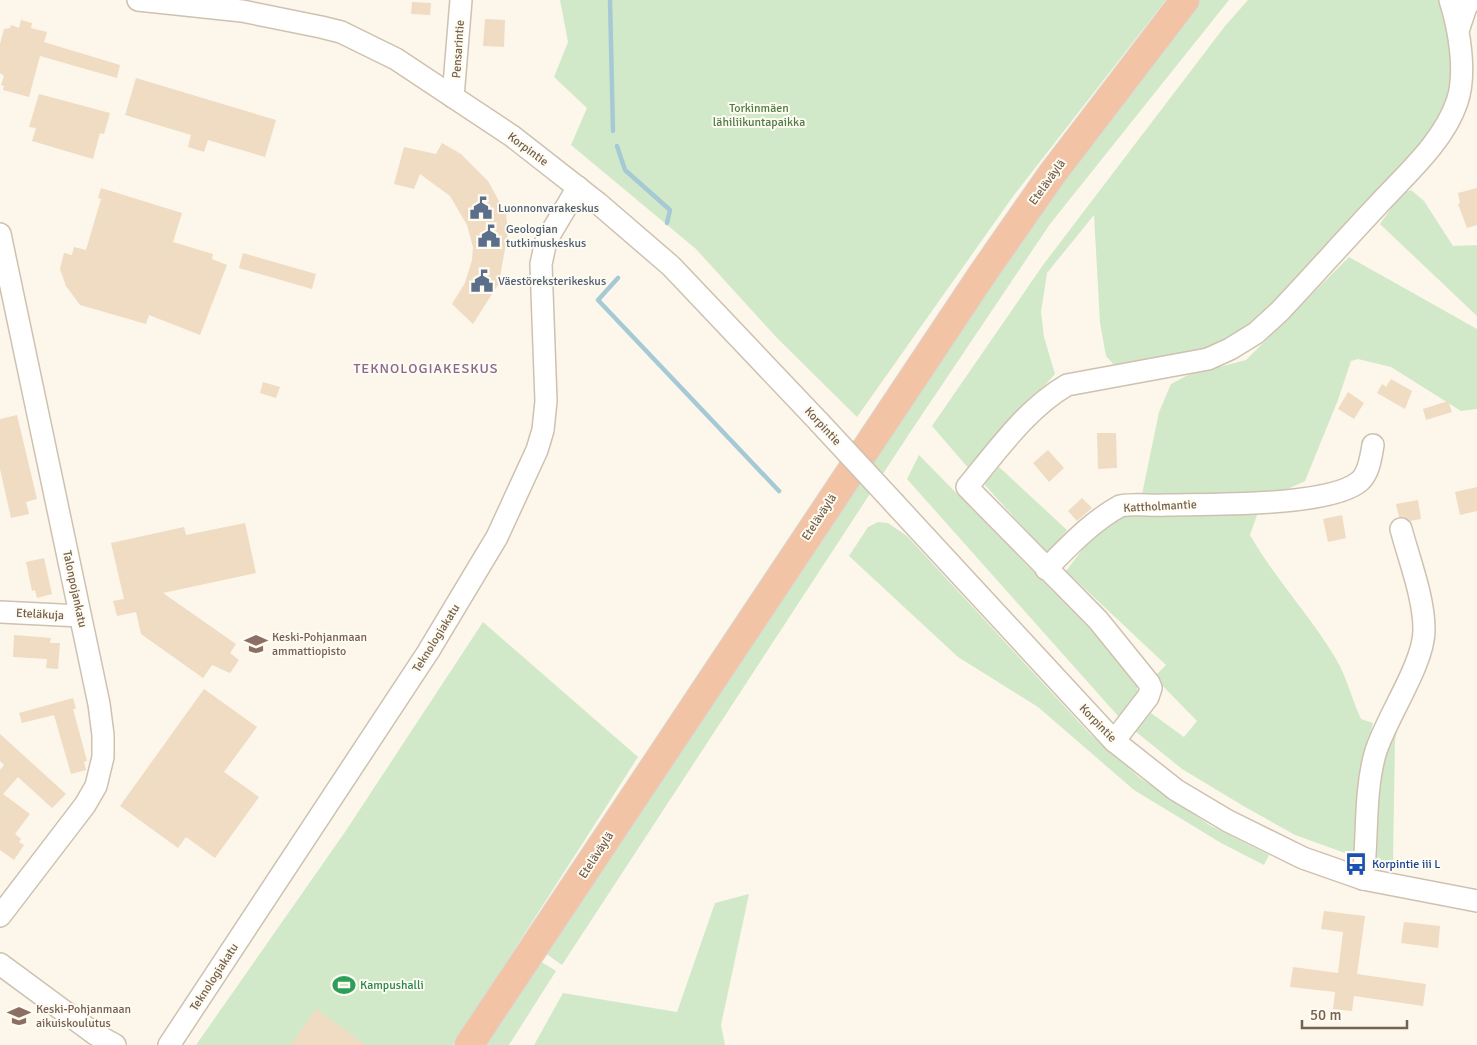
<svg xmlns="http://www.w3.org/2000/svg" width="1477" height="1045" viewBox="0 0 1477 1045" font-family="Signika,sans-serif">
<style>
.green{fill:#d2e9c9}
.lines{fill:none;stroke-linecap:round;stroke-linejoin:round}
.stream{stroke:#a6c9d6;stroke-width:4.5}
.building{fill:#f0dbc3}
.minor-casing{stroke:#cec1b0;stroke-width:24}
.highway-casing{stroke:#dbd6d1;stroke-width:30}
.minor{stroke:#fff;stroke-width:21}
.highway{stroke:#f2c3a5;stroke-width:28}
.minor-bridge-casing{stroke:#cec1b0;stroke-width:24;stroke-linecap:butt}
.minor-bridge{stroke:#fff;stroke-width:21}
.labels{text-anchor:middle;stroke-width:4;stroke-linejoin:round;paint-order:stroke}
.street-label{font-size:12px;fill:#76614e;stroke:#fefbf1}
.park-label{font-size:12px;fill:#4f7b47;stroke:#fefbf1}
.service-label{font-size:12px;fill:#4e5e75;stroke:#fefbf1;text-anchor:start}
.education-label{font-size:12px;fill:#785e54;stroke:#fefbf1;text-anchor:start}
.transit-label{font-size:12px;fill:#164399;stroke:#fefbf1;text-anchor:start}
.leisure-label{font-size:12px;fill:#27864d;stroke:#fefbf1;text-anchor:start}
.neighbourhood-label{font-size:14px;letter-spacing:1px;fill:#896691;stroke:#fefbf1}
</style>
<rect width="100%" height="100%" fill="#fcf7ea"/>
<g class="green">
<path d="M560,0H1166L1014,195L857,417L777,338L696,249L571,145L587,108L554,77L568,42Z"/>
<path d="M1200,0H1229L1050,224L911,431L562,965L545,953L899,416L1099,128Z"/>
<path d="M1248,0H1445L1454,31L1453,88L1427,145L1258,321L1223,343L1197,355L1118,369L1106,356L1100,323L1094,215L1047,273L1041,312L1044,337L1055,374L970,470L932,426L1043,265L1225,26Z"/>
<path d="M1411,190L1424,201L1453,246L1477,245V316L1380,224L1401,194Z"/>
<path d="M1349,257L1477,329V409L1461,411L1391,367L1358,359L1351,361L1338,400L1305,481L1262,501L1250,535C1275,579 1310,615 1336,659C1347,677 1352,700 1361,719L1373,723L1366,755L1356,857L1295,835L1245,807L1182,769L1135,731L1151,713L1184,737L1197,721L1154,677L1166,665L1066,571L1105,520L1141,499L1159,412L1171,384L1188,375L1246,360Z"/>
<path d="M919,455L1132,672C1141,688 1138,702 1127,716H1118L907,479Z"/>
<path d="M999,467L1067,530L1048,555L984,484Z"/>
<path d="M878,522L888,523L907,536L1090,734L1140,778L1211,826L1269,855L1264,865L1221,843L1134,790L1038,707L958,657L849,556L868,527Z"/>
<path d="M483,622L638,757L453,1045H196L345,832Z"/>
<path d="M1399,718L1395,741L1393,861L1377,860L1378,799L1385,752Z"/>
<path d="M749,894L721,1025L725,1045H534L563,993L677,1012L715,903Z"/>
<path d="M540,961L556,971L509,1045H484Z"/>
</g>
<g class="lines">
<g class="stream">
<path d="M610,0L613,131"/>
<path d="M617,146L625,170L670,210L667,223"/>
<path d="M618,278L598,300L779,491"/>
</g>
</g>
<g class="building">
<path d="M412,2L431,3L430,15L411,14Z"/>
<path d="M485,19L505,20L504,47L483,46Z"/>
<path d="M21,20L32,23L31,28L47,32L44,42L120,65L117,78L40,56L29,97L3,90L4,86L1,85L4,76L0,73V44L4,29L10,28L11,25L19,28Z"/>
<path d="M136,78L276,120L265,157L208,140L204,152L188,147L191,135L125,115Z"/>
<path d="M39,94L110,113L104,134L100,133L93,159L32,141L36,128L29,127Z"/>
<path d="M442,143L461,154L488,181L506,214L508,232L499,283L473,324L452,304L465,283L472,260L473,247L467,225L450,196L420,174L414,189L394,184L404,147L436,154Z"/>
<path d="M101,188L182,213L173,242L213,254L212,259L227,265L200,335L149,315L146,324L80,305L66,286L60,269L64,253L72,255L74,247L86,250L101,199L98,198Z"/>
<path d="M1477,188V225L1467,228L1458,204L1460,203L1458,193Z"/>
<path d="M243,253L316,274L312,289L239,268Z"/>
<path d="M1391,379L1412,391L1405,409L1377,393L1382,384L1386,387Z"/>
<path d="M263,382L280,387L276,398L260,393Z"/>
<path d="M1348,392L1364,403L1354,419L1338,409Z"/>
<path d="M1448,401L1452,412L1426,420L1423,409Z"/>
<path d="M17,415L37,499L26,502L29,514L11,518L0,469V419Z"/>
<path d="M1097,433H1116L1117,468L1098,469Z"/>
<path d="M1048,450L1064,468L1049,482L1033,463Z"/>
<path d="M1477,487V511L1460,515L1455,492Z"/>
<path d="M1082,498L1092,508L1077,521L1068,511Z"/>
<path d="M1418,500L1421,519L1410,521L1399,517L1396,504Z"/>
<path d="M1342,515L1346,538L1328,542L1323,519Z"/>
<path d="M245,523L256,573L163,593L236,644L230,653L239,660L230,673L212,665L203,678L141,634L136,612L117,616L113,601L124,599L111,543L184,527L186,535Z"/>
<path d="M44,558L52,594L37,598L35,590L32,591L26,562Z"/>
<path d="M14,635L51,638L50,643H60L58,669L46,668L47,659L13,657Z"/>
<path d="M204,689L257,727L224,772L259,797L215,858L186,837L178,848L120,806Z"/>
<path d="M73,698L76,709H73L87,761L84,762L86,770L71,774L54,715L22,723L19,713Z"/>
<path d="M0,734L66,794L52,808L18,777L3,794L30,814L15,834L21,839L19,842L24,845L14,860L0,850V770L4,765L0,761Z"/>
<path d="M1324,911L1365,916L1357,974L1426,984L1423,1006L1354,996L1352,1011L1333,1009L1335,992L1290,987L1293,967L1338,973L1343,932L1321,929Z"/>
<path d="M1404,922L1440,926L1438,948L1401,943Z"/>
<path d="M316,1009L366,1045H291Z"/>
</g>
<g class="lines">
<defs>
<g id="minor">
<path d="M138,0L242,11L321,27L341,32L396,59L512,136L599,204L671,266L819,422"/>
<path d="M1459,28L1466,7L1471,0"/>
<path d="M453,97L461,0"/>
<path d="M0,234L99,704L103,735V757L96,786L85,805L0,916"/>
<path d="M895,504L1114,741L1176,790L1228,821L1303,858L1363,879L1477,901"/>
<path d="M1046,569C1069,546 1091,522 1120,506C1135,503 1150,506 1166,505C1208,504 1330,507 1360,481C1369,473 1371,457 1373,445"/>
<path d="M0,612L80,616"/>
<path d="M1114,741L1148,697L1151,688L1149,683L1098,620L967,487C997,451 1026,409 1067,385L1208,359L1230,349L1256,333L1280,311C1313,276 1344,241 1376,207C1405,175 1443,143 1457,102C1467,73 1459,28 1450,0"/>
<path d="M1363,879C1368,838 1364,794 1375,754C1385,719 1425,663 1424,629C1424,598 1409,559 1401,529"/>
<path d="M0,964L95,1034L115,1045"/>
<path d="M169,1045L428,652L497,537L537,450L543,430L546,401L541,264L546,241L578,187"/>
</g>
<path id="highway" d="M469,1045L981,276L1052,174L1185,0"/>
</defs>
<use href="#minor" class="minor-casing"/>
<use href="#highway" class="highway-casing"/>
<use href="#minor" class="minor"/>
<use href="#highway" class="highway"/>
<defs>
<path id="minor-bridge" d="M819,422L895,504"/>
</defs>
<use href="#minor-bridge" class="minor-bridge-casing"/>
<use href="#minor-bridge" class="minor-bridge"/>
</g>
<defs>
<symbol id="civic-bare" viewBox="-9 -9 18 18"><path d="M-.6-6.5H3V-4.5H.6V-3L4-1V1h2V6H-6V1h2V-1L-.6-3ZM-1.2 2.5V6h2.4V2.5Z" fill="#5c6f8a" stroke="#fefbf1" stroke-width="2.5" paint-order="stroke"/></symbol>
<symbol id="school-bare" viewBox="-9 -9 18 18"><path d="M0-5L7-2L0 1L-7-2ZM-4 1L0 2.5L4 1V4Q0 6-4 4Z" fill="#8d6e63" stroke="#fefbf1" stroke-width="2.5" paint-order="stroke"/></symbol>
<symbol id="bus-bare" viewBox="-9 -9 18 18"><path d="M-5-6H5V4H4V6H2V4H-2V6H-4V4H-5ZM-3.5-4V0h7V-4ZM-3.5 1.2v1.5H-2V1.2ZM2 1.2v1.5H3.5V1.2Z" fill="#1a4fb4" stroke="#fefbf1" stroke-width="2.5" paint-order="stroke"/></symbol>
<symbol id="stadium-bare" viewBox="-9 -9 18 18"><path d="M0-5a6.5 5 0 1 0 0 10a6.5 5 0 1 0 0-10ZM-3.5-1.8h7v3.6h-7Z" fill="#2e9e5b" stroke="#fefbf1" stroke-width="2.5" paint-order="stroke"/></symbol>
</defs>
<g fill-rule="evenodd">
<use href="#civic-bare" x="465" y="192" width="32" height="32"/>
<use href="#civic-bare" x="473" y="220" width="32" height="32"/>
<use href="#civic-bare" x="466" y="265" width="32" height="32"/>
<use href="#school-bare" x="240" y="628" width="32" height="32"/>
<use href="#bus-bare" x="1340" y="848" width="32" height="32"/>
<use href="#stadium-bare" x="328" y="969" width="32" height="32"/>
<use href="#school-bare" x="3" y="1000" width="32" height="32"/>
</g>
<g class="labels">
<g class="street-label">
<text transform="translate(458 49) rotate(-86)" y="4">Pensarintie</text>
<text transform="translate(528 149) rotate(37)" y="4">Korpintie</text>
<text transform="translate(1047 182) rotate(-54)" y="4">Eteläväylä</text>
<text transform="translate(823 426) rotate(47)" y="4">Korpintie</text>
<text transform="translate(1160 506) rotate(-3)" y="4">Kattholmantie</text>
<text transform="translate(819 517) rotate(-57)" y="4">Eteläväylä</text>
<text transform="translate(75 589) rotate(78)" y="4">Talonpojankatu</text>
<text transform="translate(40 614) rotate(3)" y="4">Eteläkuja</text>
<text transform="translate(436 638) rotate(-58)" y="4">Teknologiakatu</text>
<text transform="translate(1098 723) rotate(46)" y="4">Korpintie</text>
<text transform="translate(596 855) rotate(-57)" y="4">Eteläväylä</text>
<text transform="translate(214 977) rotate(-57)" y="4">Teknologiakatu</text>
</g>
<g class="park-label">
<text x="759" y="112">Torkinmäen<tspan x="759" dy="14">lähiliikuntapaikka</tspan></text>
</g>
<g class="service-label">
<text x="498" y="212">Luonnonvarakeskus</text>
<text x="506" y="233">Geologian<tspan x="506" dy="14">tutkimuskeskus</tspan></text>
<text x="498" y="285">Väestöreksterikeskus</text>
</g>
<g class="education-label">
<text x="272" y="641">Keski-Pohjanmaan<tspan x="272" dy="14">ammattiopisto</tspan></text>
<text x="36" y="1013">Keski-Pohjanmaan<tspan x="36" dy="14">aikuiskoulutus</tspan></text>
</g>
<g class="transit-label">
<text x="1372" y="868">Korpintie iii L</text>
</g>
<g class="leisure-label">
<text x="360" y="989">Kampushalli</text>
</g>
<g class="neighbourhood-label">
<text x="426" y="373">TEKNOLOGIAKESKUS</text>
</g>
</g>
<path d="M1302 1020v8h105v-8" fill="none" stroke="#76614e" stroke-width="2.5"/>
<text x="1310" y="1020" font-size="15" fill="#76614e" stroke="#fefbf1" stroke-width="4" paint-order="stroke">50 m</text>
</svg>
